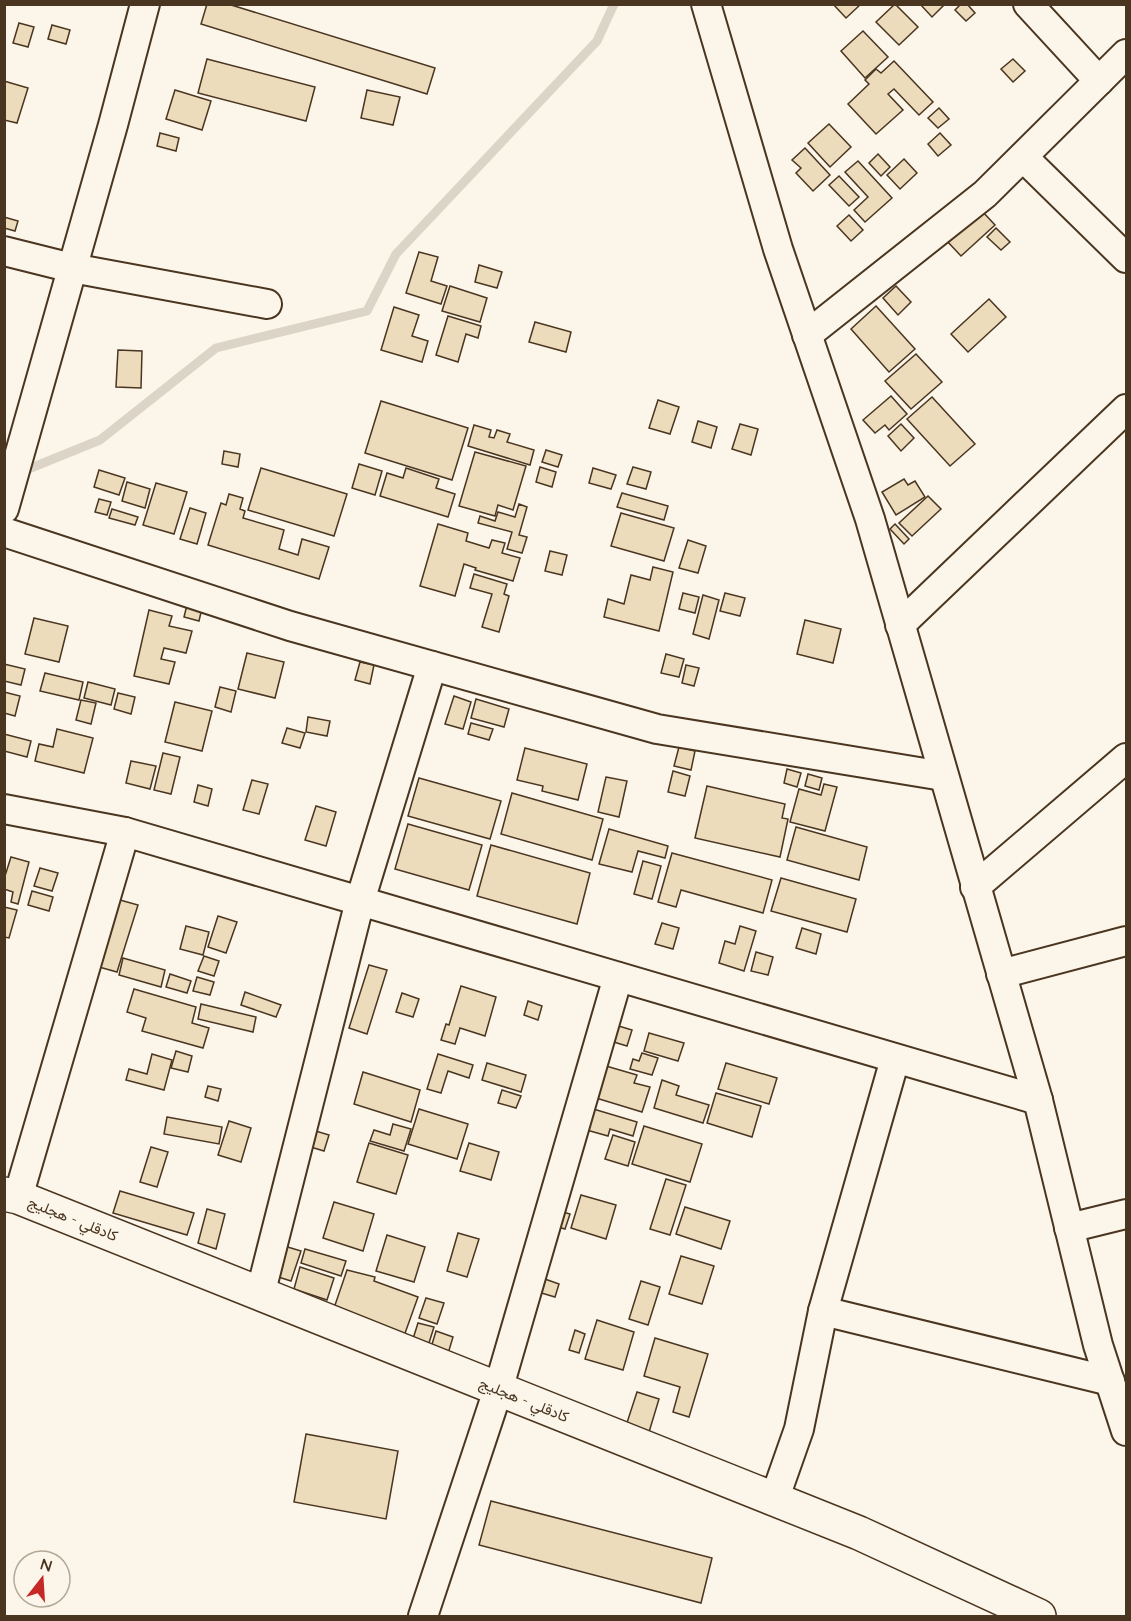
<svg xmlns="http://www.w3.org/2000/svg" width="1131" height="1621" viewBox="0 0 1131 1621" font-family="Quicksand,Vazirmatn,sans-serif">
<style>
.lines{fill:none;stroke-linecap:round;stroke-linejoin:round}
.stream{stroke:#dcd4c6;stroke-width:9}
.building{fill:#ecdcbc;stroke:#4a3520;stroke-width:1.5}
.minor-casing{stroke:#4a3520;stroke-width:32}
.tertiary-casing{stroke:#4a3520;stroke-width:36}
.minor{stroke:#fbf6e9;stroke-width:28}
.tertiary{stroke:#fbf6e9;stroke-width:33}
.labels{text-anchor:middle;stroke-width:4.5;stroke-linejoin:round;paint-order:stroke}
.street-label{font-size:15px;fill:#4a3520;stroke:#fbf6e9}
</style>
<rect width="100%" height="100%" fill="#fbf6e9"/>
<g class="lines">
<path class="stream" d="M21,472L100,440L216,348L367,311L396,254L597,41L614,4"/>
</g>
<g class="building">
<path d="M207,4H228L435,68L427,94L201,24Z"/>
<path d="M833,4H861L846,18Z"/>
<path d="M895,4L918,27L899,45L876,22Z"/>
<path d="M920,4H945L932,17Z"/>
<path d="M961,4H967L975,13L966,21L955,10Z"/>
<path d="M19,23L34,27L28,47L13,43Z"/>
<path d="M52,25L70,30L66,44L48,39Z"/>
<path d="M863,31L888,57L865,78L841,51Z"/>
<path d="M207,59L315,87L306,121L198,93Z"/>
<path d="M1013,59L1025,71L1013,82L1001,69Z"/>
<path d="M894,61L933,102L919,115L894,89L888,94L903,110L876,134L848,104L869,84L865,80L876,69L881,73Z"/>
<path d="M4,81L28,88L17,123L4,120Z"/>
<path d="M175,90L211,101L202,130L166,119Z"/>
<path d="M367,90L400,97L393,125L361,118Z"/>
<path d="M939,108L949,119L938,128L928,118Z"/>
<path d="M829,124L851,147L830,167L808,143Z"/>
<path d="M160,133L179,138L176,151L157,146Z"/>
<path d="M940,133L951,145L938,156L928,144Z"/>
<path d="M805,148L830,175L813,191L796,173L801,168L792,160Z"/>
<path d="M878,154L890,167L881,176L869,163Z"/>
<path d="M904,159L917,173L900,189L887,175Z"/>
<path d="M858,161L892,198L865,222L854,210L868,197L845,172Z"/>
<path d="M839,176L859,197L849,206L829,185Z"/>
<path d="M981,210L995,225L961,256L947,241Z"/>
<path d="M849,215L863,230L851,241L837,226Z"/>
<path d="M4,217L18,221L15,231L4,228Z"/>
<path d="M996,228L1010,242L1001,250L987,237Z"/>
<path d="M419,252L438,257L431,281L447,286L441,304L406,293Z"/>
<path d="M479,265L502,272L497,288L475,282Z"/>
<path d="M450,286L487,298L480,322L442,311Z"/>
<path d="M896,286L911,302L898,315L883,298Z"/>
<path d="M989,299L1006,317L968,352L951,334Z"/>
<path d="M876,306L915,349L889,372L851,329Z"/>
<path d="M394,307L419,315L412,336L428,341L422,362L381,350Z"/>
<path d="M448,316L481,326L478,338L466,334L458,362L436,355Z"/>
<path d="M535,322L571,332L566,352L529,342Z"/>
<path d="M118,350L142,351L141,388L116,387Z"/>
<path d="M916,354L942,382L911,409L885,381Z"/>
<path d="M891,396L907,414L889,430L885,425L875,433L863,420Z"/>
<path d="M932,397L975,444L950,466L907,419Z"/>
<path d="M658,400L679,407L670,434L649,428Z"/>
<path d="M381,401L468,428L452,480L365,453Z"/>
<path d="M698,421L717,427L711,448L692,442Z"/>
<path d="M740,424L758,429L751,455L732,449Z"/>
<path d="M901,424L914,438L901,451L888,436Z"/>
<path d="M474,425L491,430L489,437L494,438L497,430L510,434L507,442L534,450L530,465L468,446Z"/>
<path d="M546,450L562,455L558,467L542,462Z"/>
<path d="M224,451L240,454L238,467L222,464Z"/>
<path d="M475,452L526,466L513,510L498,505L495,516L459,506Z"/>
<path d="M359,464L382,471L375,495L352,488Z"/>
<path d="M540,467L556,472L552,487L536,482Z"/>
<path d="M633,467L651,472L646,489L627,484Z"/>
<path d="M261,468L347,494L334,536L248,510Z"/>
<path d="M406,468L439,479L436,488L455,494L448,517L380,496L387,473L403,478Z"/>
<path d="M593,468L616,475L611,489L589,483Z"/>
<path d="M99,470L125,478L119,495L94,487Z"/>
<path d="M904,479L908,485L915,481L925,497L896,515L882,492Z"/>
<path d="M127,482L150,489L145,508L122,501Z"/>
<path d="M156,483L187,492L174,534L143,525Z"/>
<path d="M622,493L668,506L664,520L617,507Z"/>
<path d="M229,494L243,498L240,509L245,511L243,518L284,530L279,549L298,555L302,539L329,547L319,579L208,545L221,503L226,505Z"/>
<path d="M928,496L941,509L912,536L899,523Z"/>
<path d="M99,499L111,502L107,515L95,512Z"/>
<path d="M519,504L527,507L519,535L527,537L522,553L507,549L512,532L478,523L480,516L495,521L498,512L515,517Z"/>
<path d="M190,508L206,513L197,544L180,539Z"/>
<path d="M112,509L138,517L135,525L109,518Z"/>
<path d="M621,513L674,528L664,561L611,546Z"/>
<path d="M438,524L468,533L466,541L489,548L492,540L505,543L502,553L520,558L513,581L475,570L476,568L464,564L455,596L420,586Z"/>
<path d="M895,524L909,539L904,544L890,529Z"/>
<path d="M688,540L706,546L698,573L679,568Z"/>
<path d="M550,551L567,555L562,575L545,571Z"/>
<path d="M653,567L673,572L659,631L604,617L608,599L624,604L631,575L650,580Z"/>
<path d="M474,574L507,584L504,594L509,596L499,632L482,627L492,594L470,588Z"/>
<path d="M683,593L699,597L695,613L679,609Z"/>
<path d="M725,593L745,598L740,616L720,611Z"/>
<path d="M703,595L719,600L709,639L693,634Z"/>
<path d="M187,605L202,608L199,621L184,617Z"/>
<path d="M149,610L172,616L169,626L192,631L186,653L164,648L161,659L175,662L169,684L134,676Z"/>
<path d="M34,618L68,626L59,662L25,654Z"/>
<path d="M805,620L841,629L833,663L797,654Z"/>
<path d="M247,653L284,662L275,698L238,689Z"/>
<path d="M666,654L684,659L679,677L661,673Z"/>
<path d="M360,662L374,665L370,684L355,680Z"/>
<path d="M4,664L25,669L21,685L4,681Z"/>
<path d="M686,665L699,668L694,686L682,683Z"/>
<path d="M45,673L83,682L79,700L40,691Z"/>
<path d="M88,682L115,689L111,705L84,698Z"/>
<path d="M220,687L236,691L231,712L215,707Z"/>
<path d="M4,692L20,696L15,716L4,713Z"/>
<path d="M118,693L135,697L131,714L114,709Z"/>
<path d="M454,696L471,702L463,729L445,724Z"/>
<path d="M476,699L509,709L504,727L471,718Z"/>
<path d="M81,700L96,703L91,724L76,720Z"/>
<path d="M175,702L212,711L202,751L165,742Z"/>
<path d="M308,717L330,721L327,736L306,732Z"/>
<path d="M471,723L493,729L489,740L468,734Z"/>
<path d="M287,728L305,733L300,748L282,743Z"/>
<path d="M57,729L93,738L84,773L35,761L39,744L53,747Z"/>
<path d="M4,734L31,741L27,757L4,751Z"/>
<path d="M679,747L695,751L691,770L674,766Z"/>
<path d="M525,748L587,764L578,800L542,791L543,786L517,780Z"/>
<path d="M163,753L180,757L171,794L154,790Z"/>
<path d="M131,761L156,766L150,789L126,783Z"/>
<path d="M787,769L801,773L797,787L784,783Z"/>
<path d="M673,771L690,776L685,796L668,792Z"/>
<path d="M808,774L822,778L819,790L805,786Z"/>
<path d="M606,777L627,781L619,817L598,812Z"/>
<path d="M419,778L501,801L490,839L408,816Z"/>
<path d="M252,780L268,784L259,814L243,810Z"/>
<path d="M824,784L837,787L825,831L790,822L799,789L821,795Z"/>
<path d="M198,785L212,789L208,806L194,802Z"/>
<path d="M707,786L785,804L782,818L788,819L780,857L695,838Z"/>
<path d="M512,793L603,819L592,860L501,834Z"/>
<path d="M316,806L336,812L326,846L305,840Z"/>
<path d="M408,824L482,845L469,890L395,869Z"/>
<path d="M796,827L867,847L859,880L787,860Z"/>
<path d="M609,829L668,846L665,858L638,851L632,872L599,864Z"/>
<path d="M491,845L590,873L577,924L477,896Z"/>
<path d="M672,853L772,880L763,913L681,890L676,907L658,902Z"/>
<path d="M11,857L29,862L18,904L11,902L13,892L4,889V879Z"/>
<path d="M643,861L661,866L652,899L634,894Z"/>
<path d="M40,868L58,873L52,891L34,886Z"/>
<path d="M781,878L856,899L847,932L771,911Z"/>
<path d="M32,891L53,897L49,911L28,905Z"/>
<path d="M120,900L138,905L117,972L99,967Z"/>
<path d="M4,907L17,910L9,938L4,937Z"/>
<path d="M218,916L237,922L226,953L208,947Z"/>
<path d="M662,923L679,928L673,949L655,944Z"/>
<path d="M186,926L209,932L203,955L180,949Z"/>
<path d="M740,926L756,931L744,971L719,963L725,941L735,944Z"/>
<path d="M802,928L821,934L816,954L796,948Z"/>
<path d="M756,952L773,957L768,975L751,971Z"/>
<path d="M204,956L219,961L214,976L198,971Z"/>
<path d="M123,958L165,970L161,987L119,975Z"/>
<path d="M369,965L387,970L367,1034L349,1028Z"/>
<path d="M170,974L191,981L187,993L166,987Z"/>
<path d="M197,977L214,982L210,995L193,991Z"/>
<path d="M461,986L496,997L485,1036L460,1028L455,1044L441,1040L446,1024L449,1025Z"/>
<path d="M134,989L196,1007L192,1023L209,1028L203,1048L142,1031L146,1018L127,1012Z"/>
<path d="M245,992L281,1005L276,1017L241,1005Z"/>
<path d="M402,993L419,999L413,1017L396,1012Z"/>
<path d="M528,1001L542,1006L538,1020L524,1015Z"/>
<path d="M201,1004L256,1017L253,1032L198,1019Z"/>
<path d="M612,1024L632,1030L627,1046L607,1040Z"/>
<path d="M649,1033L684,1043L678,1061L644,1051Z"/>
<path d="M176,1051L192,1056L188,1072L171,1068Z"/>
<path d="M642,1053L658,1058L652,1075L630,1069L633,1059L639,1061Z"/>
<path d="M152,1054L172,1060L164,1090L126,1080L129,1069L147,1074Z"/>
<path d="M438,1054L473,1065L469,1078L448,1071L441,1093L427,1089Z"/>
<path d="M487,1063L526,1075L521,1092L482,1080Z"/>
<path d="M726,1063L777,1078L769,1104L718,1089Z"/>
<path d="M606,1066L637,1075L634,1083L650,1087L642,1112L596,1098Z"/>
<path d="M363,1072L420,1090L411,1122L354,1104Z"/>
<path d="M662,1080L679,1086L676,1095L709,1105L703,1123L654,1108Z"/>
<path d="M208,1086L221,1089L218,1101L205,1097Z"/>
<path d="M502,1090L521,1096L516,1108L498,1103Z"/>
<path d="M716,1093L761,1106L752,1137L707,1123Z"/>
<path d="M590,1108L637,1122L633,1136L610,1129L608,1136L583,1129Z"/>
<path d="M419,1109L468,1124L457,1159L408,1144Z"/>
<path d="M167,1117L222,1127L219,1144L164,1134Z"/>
<path d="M229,1121L251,1128L241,1162L218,1155Z"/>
<path d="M393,1124L411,1129L404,1151L370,1141L374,1130L390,1135Z"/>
<path d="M644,1126L702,1144L690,1182L632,1164Z"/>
<path d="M309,1129L329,1135L324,1151L304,1145Z"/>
<path d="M613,1135L635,1142L628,1166L605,1159Z"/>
<path d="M369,1143L408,1155L396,1194L357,1182Z"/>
<path d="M469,1143L499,1152L491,1180L460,1171Z"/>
<path d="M151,1147L168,1152L157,1187L140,1182Z"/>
<path d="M666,1179L686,1185L670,1235L650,1229Z"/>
<path d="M120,1191L194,1213L187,1235L113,1213Z"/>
<path d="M581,1195L616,1205L606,1239L571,1228Z"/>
<path d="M334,1202L374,1214L363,1251L323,1238Z"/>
<path d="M685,1207L730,1221L721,1249L676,1234Z"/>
<path d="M207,1209L225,1214L216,1249L198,1243Z"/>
<path d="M559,1211L570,1214L565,1229L555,1226Z"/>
<path d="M458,1233L479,1239L467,1277L447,1271Z"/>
<path d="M387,1235L425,1247L414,1282L376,1271Z"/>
<path d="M281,1245L301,1251L291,1281L272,1275Z"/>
<path d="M305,1249L346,1261L341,1276L301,1263Z"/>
<path d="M681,1256L714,1266L702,1304L669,1294Z"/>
<path d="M300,1267L334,1278L327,1300L294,1289Z"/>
<path d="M347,1270L375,1277L374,1281L418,1297L404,1336L333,1311Z"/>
<path d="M542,1278L559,1284L555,1297L538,1292Z"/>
<path d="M641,1281L660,1287L648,1325L629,1319Z"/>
<path d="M426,1298L444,1303L437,1324L419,1318Z"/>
<path d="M597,1320L634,1332L623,1370L585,1359Z"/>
<path d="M418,1323L434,1327L428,1346L412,1342Z"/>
<path d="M575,1330L585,1334L579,1353L569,1350Z"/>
<path d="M436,1331L453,1337L447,1357L430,1351Z"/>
<path d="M655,1338L708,1354L689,1417L673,1412L680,1387L644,1376Z"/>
<path d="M637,1392L659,1399L646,1442L623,1435Z"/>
<path d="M306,1434L398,1451L386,1519L294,1502Z"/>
<path d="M491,1501L712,1558L701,1603L479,1545Z"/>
</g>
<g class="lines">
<defs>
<g id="minor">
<path d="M706,4L778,249L870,519L1038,1100L1098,1345L1126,1431"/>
<path d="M1028,4L1099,81"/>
<path d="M1023,157L1126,258"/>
<path d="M4,251L72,268L267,304"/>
<path d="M807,335L985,194L1126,54"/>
<path d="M4,509L113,125L145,4"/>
<path d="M4,532L290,626L657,729L943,776"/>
<path d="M900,625L1126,409"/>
<path d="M4,809L125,832L1038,1100"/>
<path d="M975,887L1126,758"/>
<path d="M1001,974L1126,941"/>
<path d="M18,1197L125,832"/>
<path d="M1069,1228L1126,1214"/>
<path d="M260,1295L360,901L432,666"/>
<path d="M823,1311L1110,1381"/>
<path d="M774,1500L799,1429L823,1311L895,1059"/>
<path d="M423,1616L498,1390L618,977"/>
</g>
<path id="tertiary" d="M4,1194L18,1197L859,1533L1039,1616"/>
</defs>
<use href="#minor" class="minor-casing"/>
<use href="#tertiary" class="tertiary-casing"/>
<use href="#minor" class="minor"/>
<use href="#tertiary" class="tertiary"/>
</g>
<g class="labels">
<g class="street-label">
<text transform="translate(73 1219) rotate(22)" y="5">كادقلي - هجليج</text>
<text transform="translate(524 1400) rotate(22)" y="5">كادقلي - هجليج</text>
</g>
</g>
<rect width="1131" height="1621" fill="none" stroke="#4a3520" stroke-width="12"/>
<g transform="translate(42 1579) rotate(17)"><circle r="28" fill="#fbf6e9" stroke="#b4a999" stroke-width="1.5"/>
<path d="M0-4.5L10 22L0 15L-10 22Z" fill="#c62828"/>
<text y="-9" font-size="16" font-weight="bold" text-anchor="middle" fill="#4a3520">N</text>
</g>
</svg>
